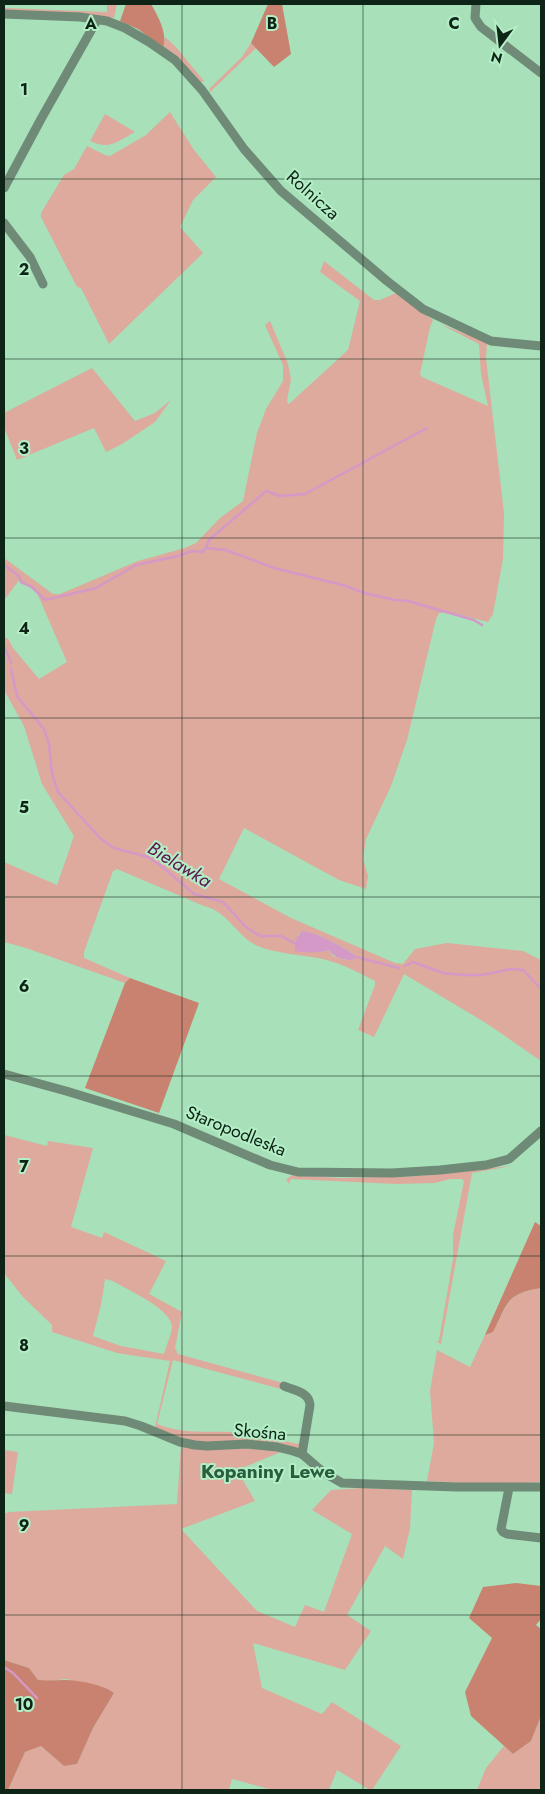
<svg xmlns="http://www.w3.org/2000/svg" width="545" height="1794" viewBox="0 0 545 1794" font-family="Jost,sans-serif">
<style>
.green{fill:#ddaa9d;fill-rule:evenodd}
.forest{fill:#c98270}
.water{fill:#d499c7}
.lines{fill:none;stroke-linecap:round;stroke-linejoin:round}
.stream{stroke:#d499c7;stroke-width:2.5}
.minor{stroke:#6f8a77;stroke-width:9}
.grid{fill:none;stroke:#0e2416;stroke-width:1;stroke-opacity:0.55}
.labels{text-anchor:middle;stroke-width:4;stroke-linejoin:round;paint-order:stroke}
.street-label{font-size:18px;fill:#0e2416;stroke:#b4eec6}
.water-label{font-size:19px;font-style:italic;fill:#5b1651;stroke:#b4eec6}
.neighbourhood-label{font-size:19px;font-weight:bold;fill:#285e3d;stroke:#b4eec6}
.grid-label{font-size:16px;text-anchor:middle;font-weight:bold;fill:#0e2416;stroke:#b4eec6;stroke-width:4;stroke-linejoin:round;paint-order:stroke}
</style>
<rect width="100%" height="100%" fill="#a7e0b9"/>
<g class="green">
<path d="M107,4H117L114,18L4,10V8L107,12Z"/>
<path d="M165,37L175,46L204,81L200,83L163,48Z"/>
<path d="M251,43L256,48L209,93L210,88L242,57Z"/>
<path d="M170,112L194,150L216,177L193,200L180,227L203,253L109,344L81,288L77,287L41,217V213L64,175L74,169L87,146L105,155L110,156L146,135Z"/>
<path d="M105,114L135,132C116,142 110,150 90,141Z"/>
<path d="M324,261L374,300H380L396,293L433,320L430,327L420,374L422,377L488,406L481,374L479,344L440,324L485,341L487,344L486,358L504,513L503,559L493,614L488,622L450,612L439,613L436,619L407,740L391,786L366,839L363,859L368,876L366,889L339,880L244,828L219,879L291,918L395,963L403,964L415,949L447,943L523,951L541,960V1061L486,1023L404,974L374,1037L358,1030L375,985V981C356,971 339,962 318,958C301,955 266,952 252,943C234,931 226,911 204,906L117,869L113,871L84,952V958L130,978L125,983L26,948L4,942V862L57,885L74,836L42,784L24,726L4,690V636L9,640L13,648L39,679L67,662L37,593L20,579L4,600V558L53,594H60L138,561L185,548L196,543L220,518L243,501L257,433L266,409L283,381V365L265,325L270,321L288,364L291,379L287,401L288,404L290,403L348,350L360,301L320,272ZM302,931C318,933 342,946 355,955L346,960L333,956L329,950C321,953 311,951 302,952L298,935Z"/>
<path d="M92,368L135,421L155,413L171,400L155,422L122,444L106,452L94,428L17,460L4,427V413Z"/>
<path d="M4,1135L47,1146L48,1141L93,1148L71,1227L102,1238L104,1232L166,1261L149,1294L182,1312L175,1348L178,1354L283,1383L281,1389L173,1360L157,1424C182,1434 203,1431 230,1432C253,1433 275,1439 298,1444L301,1441L299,1450L194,1442L170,1434L155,1427L170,1361L117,1353L52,1332V1325L23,1297L4,1273ZM105,1279L113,1281C127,1290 173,1309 172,1328C171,1336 166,1346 164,1354L121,1346L93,1336L101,1305Z"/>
<path d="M511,1166L472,1173L441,1344L437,1342L439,1340L453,1259V1235L464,1181L462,1179H450L435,1183L396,1184L291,1179L289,1182L290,1185L286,1180L292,1175L340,1178L419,1176Z"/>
<path d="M541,1288V1482L491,1485L427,1481L434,1443L430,1391L437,1350L470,1367L485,1335L493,1332C509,1303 505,1294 541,1288Z"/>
<path d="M181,1445L278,1450L281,1452L237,1470L255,1501L181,1529L257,1611L295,1627L305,1605L324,1612L352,1534L312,1510L331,1490L363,1488L412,1490L410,1528L403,1559L385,1546L347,1615L371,1631L345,1670L253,1643L262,1688L322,1714L332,1702L401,1746L372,1790H370L337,1770L329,1790H273L232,1779L229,1790H8L25,1752L41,1746L64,1766L77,1764L93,1728L114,1693L67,1679L47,1681L38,1680L29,1668L4,1660V1514L9,1512L177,1504Z"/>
<path d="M4,1450L18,1452L12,1494L4,1493Z"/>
<path d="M541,1716V1790H477L486,1768L504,1746L513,1754L531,1741Z"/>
</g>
<g class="forest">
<path d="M126,4H151C158,16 168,34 163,48L138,29L120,21Z"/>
<path d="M268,4H282L291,54L274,67L251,43Z"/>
<path d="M130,978L199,1003L159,1113L85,1088L125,983Z"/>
<path d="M535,1222L541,1226V1288C505,1294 508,1303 493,1332L485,1335Z"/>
<path d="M516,1583L541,1586V1619L536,1625L541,1629V1716L531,1741L513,1754L471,1716L465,1692L492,1638L469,1618L483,1587Z"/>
<path d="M4,1660L29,1668L38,1680C47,1681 56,1680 65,1680C79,1680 104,1685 114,1693L93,1728L77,1764L64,1766L41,1746L25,1752L8,1790H4Z"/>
</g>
<path class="water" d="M302,931C319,933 341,946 355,955L353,960C344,960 334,958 329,950C322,953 303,953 295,951C295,942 296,937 302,931Z"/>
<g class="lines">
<g class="stream">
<path d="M206,548L209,540L266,491L280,496L305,494L427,428"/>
<path d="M4,565L19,576L21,582L32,587L45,600L96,588L136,565L178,556L192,551L202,552L206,548L226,550L274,568L346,586L364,593L395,600L408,601L474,620L482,625"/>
<path d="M4,645L11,663"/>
<path d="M11,669L17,696L44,729L49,744L52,774L58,792L101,839L114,848L148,857L160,865L194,894L223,902L246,927L260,936H281L296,944"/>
<path d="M352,956L399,968"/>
<path d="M405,966L413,962L443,973L464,975H482L511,969L523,970L541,989"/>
<path d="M4,1667L13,1673L37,1698"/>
</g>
<g class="minor">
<path d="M476,4L475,18L481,27L541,73"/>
<path d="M4,14L80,17L107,21L125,28L149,42L175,60L202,90L244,149L281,191L387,281L423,309L491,341L541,346"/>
<path d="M4,188L41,119L97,20"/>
<path d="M4,223L30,257L43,284"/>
<path d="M4,1074L66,1091L174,1124L270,1165L298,1172L392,1173L440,1170L486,1165L509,1159L541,1131"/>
<path d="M284,1386C295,1391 309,1392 310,1405L302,1454"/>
<path d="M4,1406L125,1421L141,1426L180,1442L195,1445L207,1446L247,1444L277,1447L293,1451L302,1454L323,1472L342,1483L457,1487H541"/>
<path d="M509,1488L501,1529L503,1532L507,1534L541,1538"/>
</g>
</g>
<path class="grid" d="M182,4V1790M363,4V1790M4,179H541M4,359H541M4,538H541M4,718H541M4,897H541M4,1076H541M4,1256H541M4,1435H541M4,1615H541"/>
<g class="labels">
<g class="street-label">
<text transform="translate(313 195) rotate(42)" y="6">Rolnicza</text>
<text transform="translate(236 1131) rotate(22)" y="6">Staropodleska</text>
<text transform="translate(260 1432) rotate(5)" y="6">Skośna</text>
</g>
<g class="water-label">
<text transform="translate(180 864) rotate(31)" y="7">Bielawka</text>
</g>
<g class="neighbourhood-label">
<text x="268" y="1478">Kopaniny Lewe</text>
</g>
</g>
<g class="grid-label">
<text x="91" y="29">A</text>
<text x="272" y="29">B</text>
<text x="454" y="29">C</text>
<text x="24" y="95">1</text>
<text x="24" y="275">2</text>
<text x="24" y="454">3</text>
<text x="24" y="634">4</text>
<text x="24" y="813">5</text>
<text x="24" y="992">6</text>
<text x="24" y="1172">7</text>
<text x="24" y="1351">8</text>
<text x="24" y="1531">9</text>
<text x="24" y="1710">10</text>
</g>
<rect width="545" height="1794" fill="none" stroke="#0e2416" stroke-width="10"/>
<g transform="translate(500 45) rotate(195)" stroke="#b4eec6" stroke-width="4" paint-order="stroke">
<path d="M0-4L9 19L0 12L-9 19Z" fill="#0e2416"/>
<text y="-8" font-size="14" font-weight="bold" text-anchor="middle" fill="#0e2416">N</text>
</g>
</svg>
